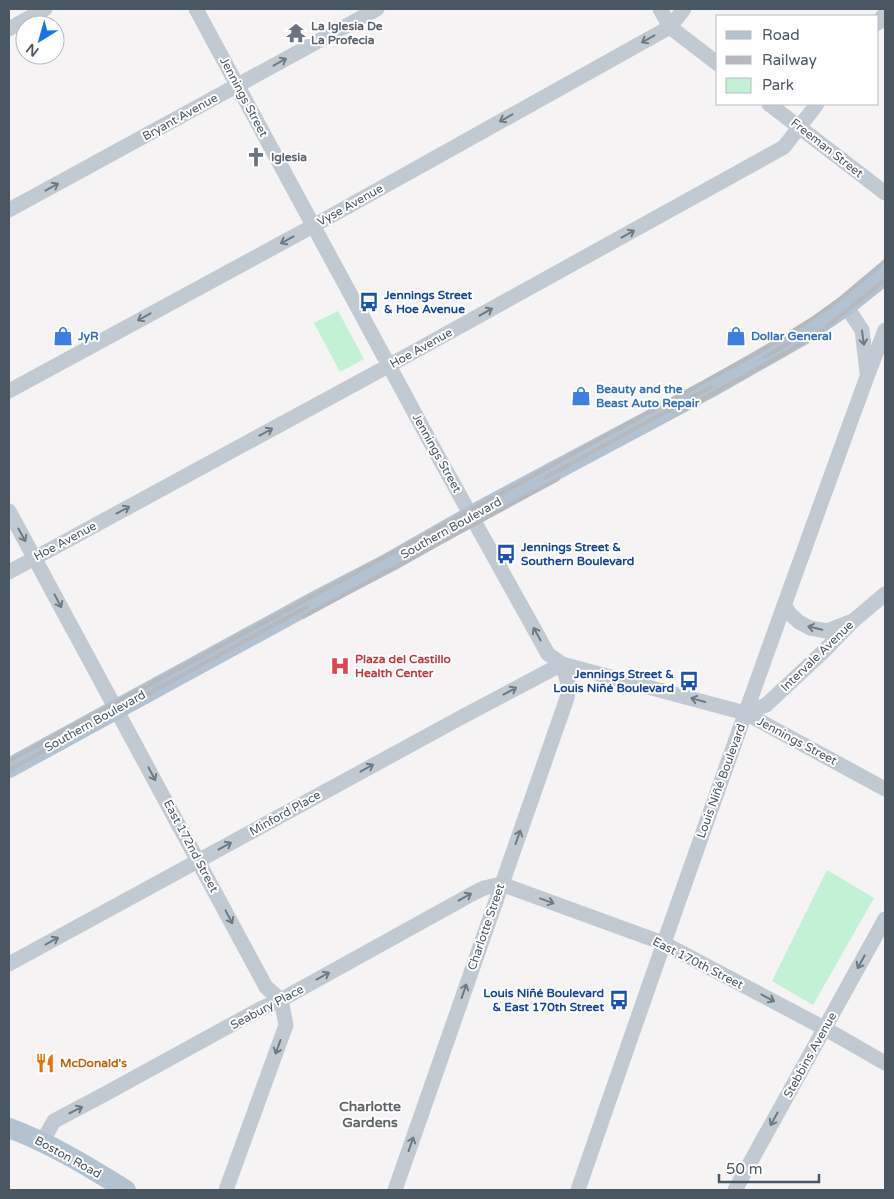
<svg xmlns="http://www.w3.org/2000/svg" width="894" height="1199" viewBox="0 0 894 1199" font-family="'Varela Round',sans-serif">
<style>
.green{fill:#c3f1d5}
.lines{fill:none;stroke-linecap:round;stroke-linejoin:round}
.minor{stroke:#c1cad2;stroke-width:15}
.major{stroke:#b3c2d1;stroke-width:20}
.rail{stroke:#b5b8bd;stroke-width:4}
.oneway{stroke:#6e7983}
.labels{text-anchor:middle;stroke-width:4;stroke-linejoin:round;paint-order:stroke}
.worship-label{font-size:12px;font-weight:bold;fill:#5b616d;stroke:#fff;text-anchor:start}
.street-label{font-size:12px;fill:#4a5661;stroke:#fff}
.transit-label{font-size:12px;font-weight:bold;fill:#164399;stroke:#fff;text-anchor:start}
.shop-label{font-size:12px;font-weight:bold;fill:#366cbe;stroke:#fff;text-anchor:start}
.health-label{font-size:12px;font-weight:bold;fill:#be3a42;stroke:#fff;text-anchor:start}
.food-label{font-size:12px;font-weight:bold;fill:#c56008;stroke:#fff;text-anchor:start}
.neighbourhood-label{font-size:14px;font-weight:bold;fill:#5f6368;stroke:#fff}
</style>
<rect width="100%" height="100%" fill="#f5f3f3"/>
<g class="green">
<path d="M338,311L364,359L340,372L314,323Z"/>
<path d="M827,870L874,898L813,1005L772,981Z"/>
</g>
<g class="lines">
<g class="minor">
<path d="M196,9L439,458L548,654L562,664L745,713L885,789"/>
<path d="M660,9L670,27L718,64"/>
<path d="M878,23L885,13"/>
<path d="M9,29L45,9"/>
<path d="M769,104L885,193"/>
<path d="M9,210L377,9"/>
<path d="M846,306L862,330L867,372"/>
<path d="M9,391L313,226L670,27L684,9"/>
<path d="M9,511L266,987L281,1000L286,1025L226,1190"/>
<path d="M9,572L390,365L784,147L817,104"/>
<path d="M784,605L790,614L799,622L810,628L827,631L850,622"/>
<path d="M745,713L766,705L824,651L853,621L885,594"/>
<path d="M9,964L460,718L562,664L569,687L567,698L395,1190"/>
<path d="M42,1142L54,1121L105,1094L260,1009L281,1000L295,992L472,894L484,888L501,884L663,943L824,1028L885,1063"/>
<path d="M578,1190C672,917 769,645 868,374L885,330"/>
<path d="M735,1190L885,919"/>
</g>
<g class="major">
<path d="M9,768L315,601L390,562L483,509L710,388L803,335L846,306L885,275"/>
<path d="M9,1128C50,1143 89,1167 126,1190"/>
</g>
<g class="rail">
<path d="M764,357L781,348L800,335"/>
<path d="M685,409L786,353L821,331L885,280"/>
<path d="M545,478L711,387"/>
<path d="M303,617L558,479"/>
<path d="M9,761L475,508L620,428L759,352L812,319L841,298L885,261"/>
<path d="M9,770L307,607"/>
</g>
</g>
<defs><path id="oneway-shaft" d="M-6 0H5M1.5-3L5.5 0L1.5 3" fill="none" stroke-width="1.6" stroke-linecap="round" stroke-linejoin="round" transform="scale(1.25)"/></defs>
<g class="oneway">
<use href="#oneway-shaft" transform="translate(648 39) rotate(151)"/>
<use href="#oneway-shaft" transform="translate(280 62) rotate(-29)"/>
<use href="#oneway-shaft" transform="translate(506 118) rotate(151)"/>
<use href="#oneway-shaft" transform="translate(52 187) rotate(-29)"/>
<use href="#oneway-shaft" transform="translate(628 234) rotate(-29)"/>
<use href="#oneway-shaft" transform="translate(287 240) rotate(151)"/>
<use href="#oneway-shaft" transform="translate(486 312) rotate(-29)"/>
<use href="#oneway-shaft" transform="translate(144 317) rotate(151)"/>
<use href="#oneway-shaft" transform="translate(863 338) rotate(82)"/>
<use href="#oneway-shaft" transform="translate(266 432) rotate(-28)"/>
<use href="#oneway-shaft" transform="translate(123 510) rotate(-28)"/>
<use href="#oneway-shaft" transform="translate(22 535) rotate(61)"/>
<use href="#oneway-shaft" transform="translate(58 601) rotate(62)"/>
<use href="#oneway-shaft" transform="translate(815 628) rotate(-166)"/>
<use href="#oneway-shaft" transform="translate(537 634) rotate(-119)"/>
<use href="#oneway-shaft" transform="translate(510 691) rotate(-28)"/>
<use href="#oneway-shaft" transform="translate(698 700) rotate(-165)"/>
<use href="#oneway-shaft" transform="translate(367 768) rotate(-29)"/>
<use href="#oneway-shaft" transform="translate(152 774) rotate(62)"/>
<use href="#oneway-shaft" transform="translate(518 837) rotate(-71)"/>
<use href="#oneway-shaft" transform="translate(225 846) rotate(-29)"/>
<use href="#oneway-shaft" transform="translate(465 897) rotate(-29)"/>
<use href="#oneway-shaft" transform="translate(547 901) rotate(20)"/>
<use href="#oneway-shaft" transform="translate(229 917) rotate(62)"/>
<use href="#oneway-shaft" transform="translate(52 941) rotate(-29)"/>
<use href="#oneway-shaft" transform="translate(861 962) rotate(119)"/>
<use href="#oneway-shaft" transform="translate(323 976) rotate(-29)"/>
<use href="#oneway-shaft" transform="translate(464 991) rotate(-71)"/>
<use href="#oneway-shaft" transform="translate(768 998) rotate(28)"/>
<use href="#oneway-shaft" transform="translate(278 1047) rotate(110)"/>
<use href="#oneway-shaft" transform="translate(76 1110) rotate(-27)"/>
<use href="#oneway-shaft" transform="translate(774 1119) rotate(119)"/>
<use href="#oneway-shaft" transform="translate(411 1144) rotate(-71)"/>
</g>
<defs>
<symbol id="temple-bare" viewBox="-9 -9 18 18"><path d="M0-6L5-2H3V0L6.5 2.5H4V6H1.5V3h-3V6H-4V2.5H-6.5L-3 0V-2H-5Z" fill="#6b7280" stroke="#fff" stroke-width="2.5" paint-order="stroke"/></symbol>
<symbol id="church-bare" viewBox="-9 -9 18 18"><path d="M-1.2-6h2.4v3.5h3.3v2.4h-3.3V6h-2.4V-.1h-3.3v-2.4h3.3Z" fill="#6b7280" stroke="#fff" stroke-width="2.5" paint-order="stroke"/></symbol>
<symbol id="bus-bare" viewBox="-9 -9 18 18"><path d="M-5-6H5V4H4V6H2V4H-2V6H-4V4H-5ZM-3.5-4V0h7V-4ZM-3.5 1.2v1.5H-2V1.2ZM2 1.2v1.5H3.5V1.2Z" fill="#1a4fb4" stroke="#fff" stroke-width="2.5" paint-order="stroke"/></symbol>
<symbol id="shop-bare" viewBox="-9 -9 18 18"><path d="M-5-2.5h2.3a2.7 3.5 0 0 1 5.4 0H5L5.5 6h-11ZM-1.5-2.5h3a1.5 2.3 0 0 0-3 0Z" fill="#3f7fe0" stroke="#fff" stroke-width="2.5" paint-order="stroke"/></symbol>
<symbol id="hospital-bare" viewBox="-9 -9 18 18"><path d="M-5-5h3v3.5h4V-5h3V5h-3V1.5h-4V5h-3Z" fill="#e0444e" stroke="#fff" stroke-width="2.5" paint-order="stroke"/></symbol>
<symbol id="restaurant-bare" viewBox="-9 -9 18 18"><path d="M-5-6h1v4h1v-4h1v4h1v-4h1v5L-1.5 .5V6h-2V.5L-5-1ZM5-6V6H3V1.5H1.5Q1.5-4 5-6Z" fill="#e8710a" stroke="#fff" stroke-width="2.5" paint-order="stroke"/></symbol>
</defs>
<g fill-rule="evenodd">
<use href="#temple-bare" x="282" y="19" width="28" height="28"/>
<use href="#church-bare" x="242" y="143" width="28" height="28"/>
<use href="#bus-bare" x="355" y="288" width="28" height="28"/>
<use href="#shop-bare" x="49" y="322" width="28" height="28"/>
<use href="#shop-bare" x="722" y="322" width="28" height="28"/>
<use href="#shop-bare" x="567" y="382" width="28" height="28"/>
<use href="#bus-bare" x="492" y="540" width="28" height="28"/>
<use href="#hospital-bare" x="326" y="652" width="28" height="28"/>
<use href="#bus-bare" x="675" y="667" width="28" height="28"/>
<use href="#bus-bare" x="605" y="986" width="28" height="28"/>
<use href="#restaurant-bare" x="31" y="1049" width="28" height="28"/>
</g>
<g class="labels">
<g class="worship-label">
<text x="311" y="30">La Iglesia De<tspan x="311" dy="14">La Profecia</tspan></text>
<text x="271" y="161">Iglesia</text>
</g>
<g class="street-label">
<text transform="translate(244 97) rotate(62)" y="4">Jennings Street</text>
<text transform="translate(180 117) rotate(-29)" y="4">Bryant Avenue</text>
<text transform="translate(827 148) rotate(38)" y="4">Freeman Street</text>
<text transform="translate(350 205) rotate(-29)" y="4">Vyse Avenue</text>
<text transform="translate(421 348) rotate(-29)" y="4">Hoe Avenue</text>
<text transform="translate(437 453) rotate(61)" y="4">Jennings Street</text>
<text transform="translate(451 528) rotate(-29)" y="4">Southern Boulevard</text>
<text transform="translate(65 541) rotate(-28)" y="4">Hoe Avenue</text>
<text transform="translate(817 656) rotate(-44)" y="4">Intervale Avenue</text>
<text transform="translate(95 721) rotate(-29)" y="4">Southern Boulevard</text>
<text transform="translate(797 741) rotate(28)" y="4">Jennings Street</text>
<text transform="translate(721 781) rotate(-70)" y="4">Louis Niñé Boulevard</text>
<text transform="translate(285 813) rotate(-29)" y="4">Minford Place</text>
<text transform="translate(191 846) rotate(62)" y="4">East 172nd Street</text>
<text transform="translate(486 927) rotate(-71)" y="4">Charlotte Street</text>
<text transform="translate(698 963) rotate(27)" y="4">East 170th Street</text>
<text transform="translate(267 1007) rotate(-28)" y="4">Seabury Place</text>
<text transform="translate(810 1055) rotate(-61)" y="4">Stebbins Avenue</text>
<text transform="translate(68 1157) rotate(29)" y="4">Boston Road</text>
</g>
<g class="transit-label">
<text x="384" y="299">Jennings Street<tspan x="384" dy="14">&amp; Hoe Avenue</tspan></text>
<text x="521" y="551">Jennings Street &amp;<tspan x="521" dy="14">Southern Boulevard</tspan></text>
<text x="674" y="678" text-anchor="end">Jennings Street &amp;<tspan x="674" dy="14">Louis Niñé Boulevard</tspan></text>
<text x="604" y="997" text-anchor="end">Louis Niñé Boulevard<tspan x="604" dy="14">&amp; East 170th Street</tspan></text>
</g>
<g class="shop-label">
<text x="78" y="340">JyR</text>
<text x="751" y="340">Dollar General</text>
<text x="596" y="393">Beauty and the<tspan x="596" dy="14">Beast Auto Repair</tspan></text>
</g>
<g class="health-label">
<text x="355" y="663">Plaza del Castillo<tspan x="355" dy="14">Health Center</tspan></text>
</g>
<g class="food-label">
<text x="60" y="1067">McDonald's</text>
</g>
<g class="neighbourhood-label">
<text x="370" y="1111">Charlotte<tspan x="370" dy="16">Gardens</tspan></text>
</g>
</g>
<rect width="894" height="1199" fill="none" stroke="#4a5661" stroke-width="20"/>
<rect x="716" y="15" width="162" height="90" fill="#ffffff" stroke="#b7bbc0"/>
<rect x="726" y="31" width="25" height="8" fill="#b3c2d1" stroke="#b7bbc0"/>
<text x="762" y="40" font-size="15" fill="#4a5661">Road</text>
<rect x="726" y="56" width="25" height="8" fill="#b5b8bd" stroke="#b7bbc0"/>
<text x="762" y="65" font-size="15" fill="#4a5661">Railway</text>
<rect x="726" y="78" width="25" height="15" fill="#c3f1d5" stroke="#b7bbc0"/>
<text x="762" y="90" font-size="15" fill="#4a5661">Park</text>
<g transform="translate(40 40) rotate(217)"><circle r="24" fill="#ffffff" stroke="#b7bbc0"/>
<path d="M0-4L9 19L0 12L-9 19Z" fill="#1a73e8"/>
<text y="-8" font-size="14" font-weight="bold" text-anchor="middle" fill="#4a5661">N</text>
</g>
<path d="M719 1174v8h100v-8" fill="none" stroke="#4a5661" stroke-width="2.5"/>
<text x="726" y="1174" font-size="15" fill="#4a5661" stroke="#ffffff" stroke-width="4" paint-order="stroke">50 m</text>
</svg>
